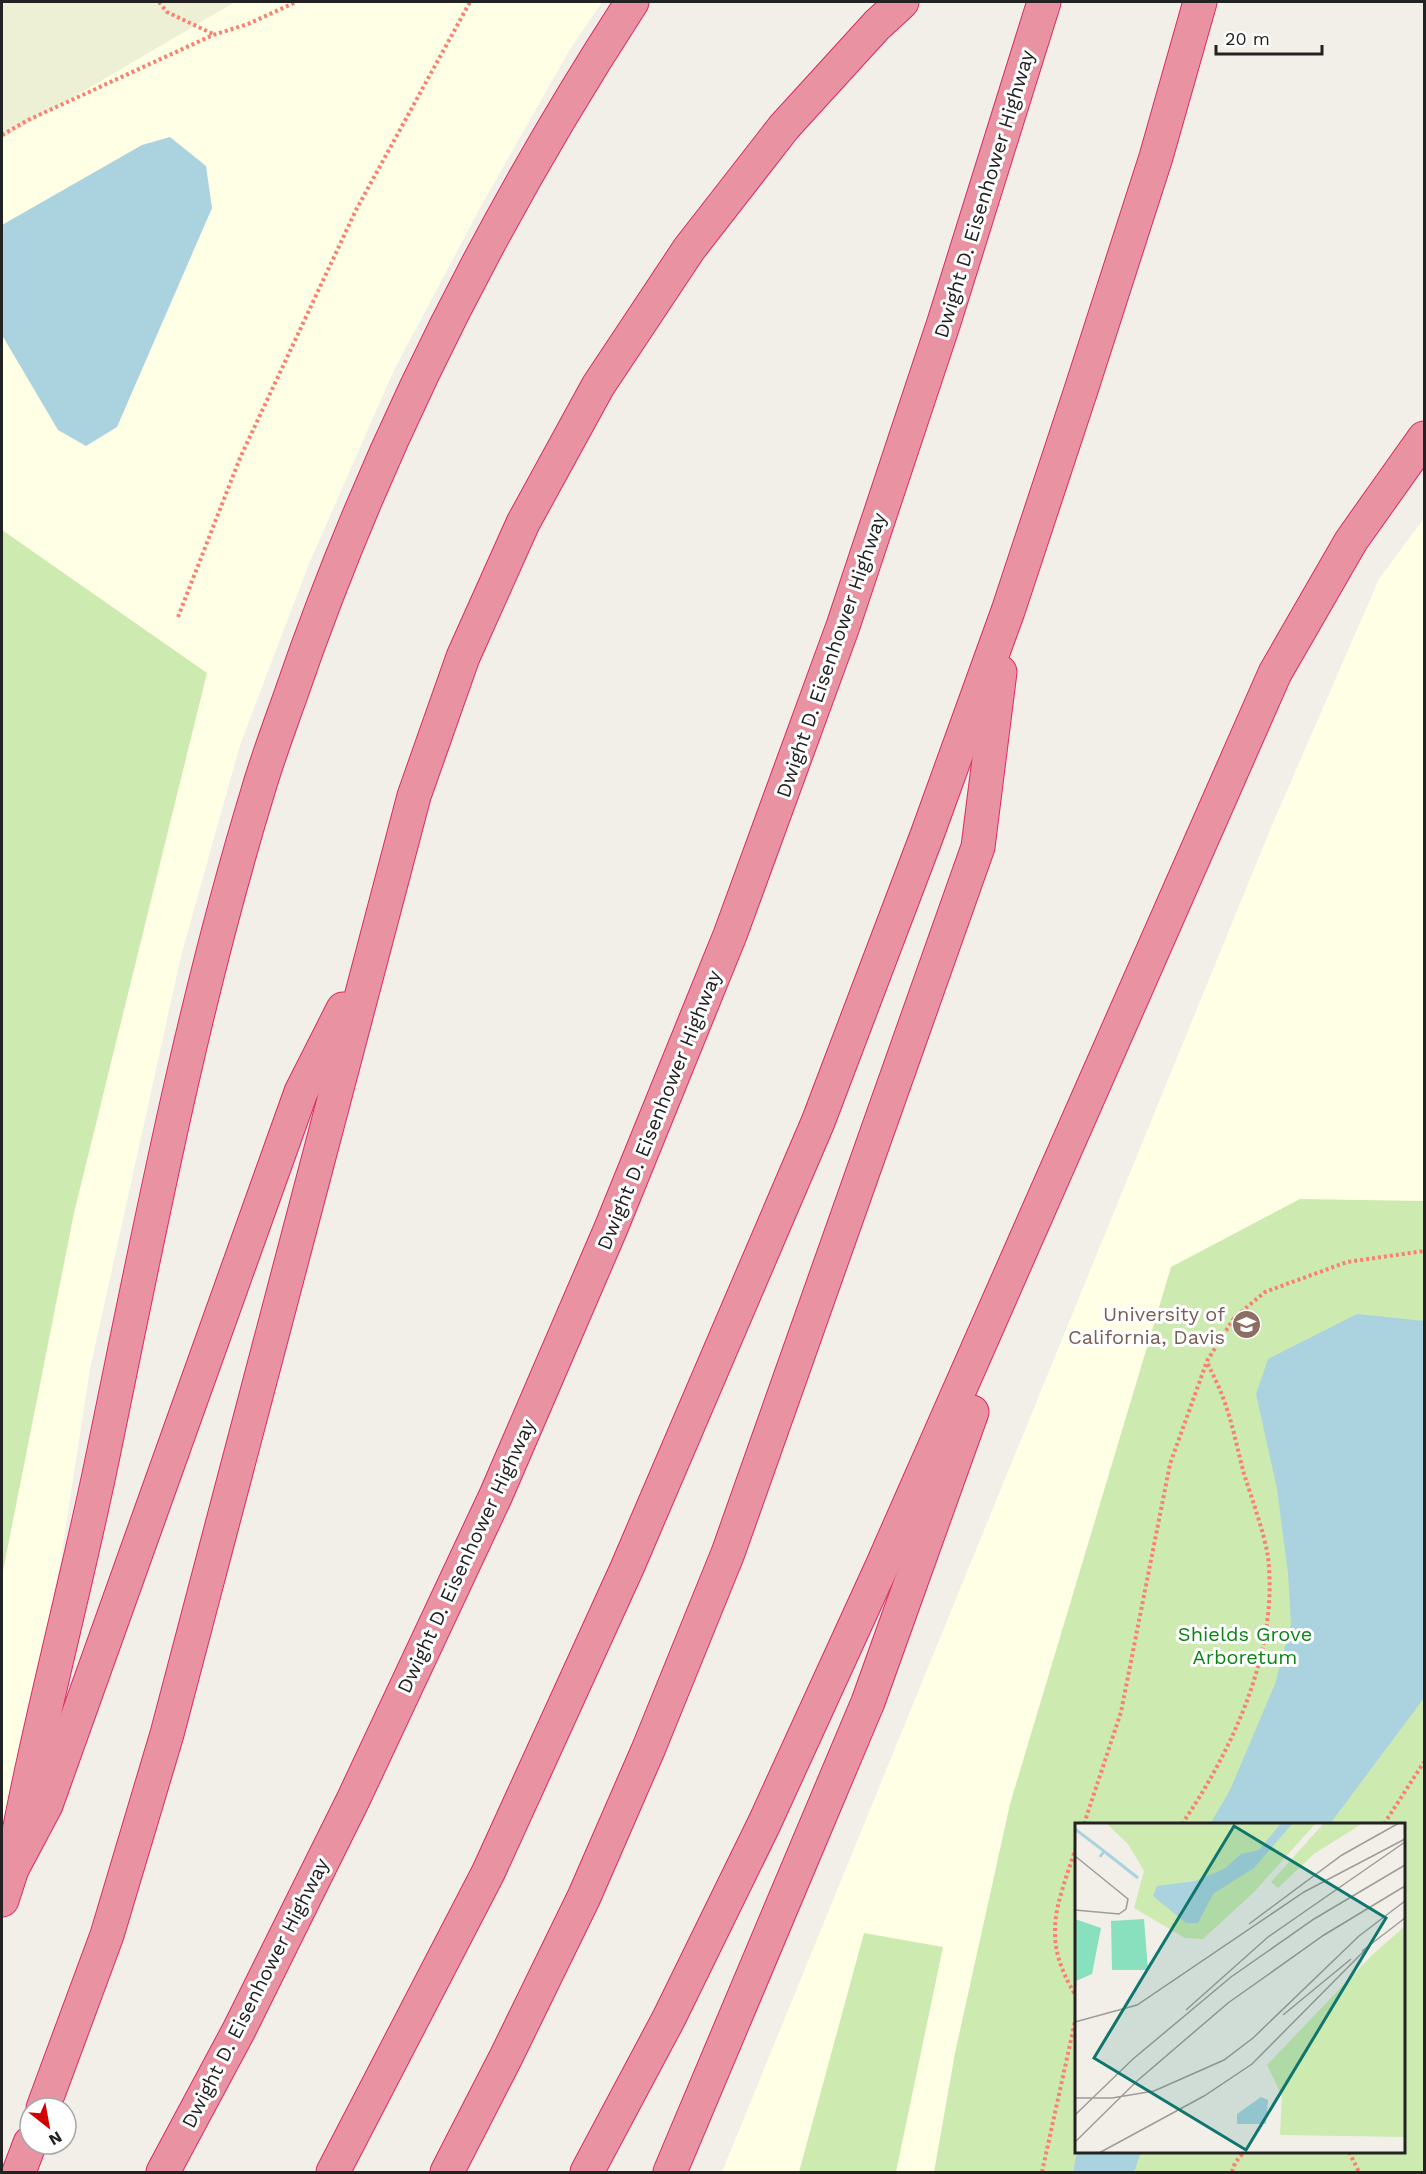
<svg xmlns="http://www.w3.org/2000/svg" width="1426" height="2174" viewBox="0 0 1426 2174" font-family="'Work Sans',sans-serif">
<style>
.education{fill:#ffffe5;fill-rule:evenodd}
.farmland{fill:#eef0d5}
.grass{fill:#cdebb0;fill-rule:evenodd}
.water{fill:#aad3df}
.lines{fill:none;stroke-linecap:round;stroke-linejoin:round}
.highway-casing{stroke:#dc2a67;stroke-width:35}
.path{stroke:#fa8072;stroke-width:4;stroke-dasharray:3 3;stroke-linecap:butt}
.highway{stroke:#e892a2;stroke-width:33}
.labels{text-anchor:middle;stroke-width:6;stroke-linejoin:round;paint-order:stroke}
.street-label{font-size:20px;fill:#222;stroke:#fff}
.education-label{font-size:20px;fill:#785e54;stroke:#fff;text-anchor:end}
.park-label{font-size:20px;fill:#0c8416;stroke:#fff}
.inset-river{fill:none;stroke:#aad3df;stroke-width:3}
.inset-road{fill:none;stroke:#9f9d99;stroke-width:1.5}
.view{fill:#0f766e;fill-opacity:0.15;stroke:#0f766e;stroke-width:3}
.inset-edge{fill:none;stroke:#222;stroke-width:3}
</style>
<rect width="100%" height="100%" fill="#f2efe9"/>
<g class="education">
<path d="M2,2H602L569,51L481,206L394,370L308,566L240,745L181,956L90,1369L61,1557L13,1803L2,1836Z"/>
<path d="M1424,518V2172H722L1272,825L1379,579ZM1076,1824H1404V2152H1076Z"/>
</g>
<path class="farmland" d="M2,2H235L2,139Z"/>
<g class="grass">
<path d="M2,530L207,673L74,1213L2,1576Z"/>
<path d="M1300,1199L1424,1201V2172H934L955,2053L1010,1804L1171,1267ZM1076,1824H1404V2152H1076Z"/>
<path d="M864,1933L943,1947L896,2172H799Z"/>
</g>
<g class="water">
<path d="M170,137L206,166L212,208L117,427L86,446L58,430L2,335V225L142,145Z"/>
<path d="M1357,1314L1424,1321V1698L1330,1824H1210L1230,1790L1275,1684L1291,1624L1288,1573L1277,1489L1256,1394L1268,1359Z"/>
<path d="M1077,2152H1141L1134,2172H1073Z"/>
</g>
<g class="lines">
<defs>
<g id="highway">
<path d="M12,1869C36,1735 72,1603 100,1470C147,1243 190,1014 258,791C267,760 279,728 290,697C374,452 491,219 632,2"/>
<path d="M2,1900L12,1869L46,1805L301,1092L343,1009"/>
<path d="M43,2108L107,1935L167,1734L414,796L463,657L523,523L598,386L689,249L784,127L877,25L902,2"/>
<path d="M19,2172L30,2143"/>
<path d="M163,2172L239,2030L353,1800L496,1495L611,1228L730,935L843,626L944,322L1044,2"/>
<path d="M333,2172L488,1873L627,1568L818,1122L927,835L1008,611L1081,390L1156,157L1200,2"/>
<path d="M447,2172L506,2057L584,1897L648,1750L728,1553L978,847L1000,672"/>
<path d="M587,2172L669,2018L764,1824L882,1566L1275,673L1351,541L1424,438"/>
<path d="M670,2172L868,1702L972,1412"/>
</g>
</defs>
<use href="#highway" class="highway-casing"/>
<g class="path">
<path d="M159,2L167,12L213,34"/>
<path d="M2,135L28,120L213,35L248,24L296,2"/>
<path d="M178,617L240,458L356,210L470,2"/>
<path d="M1084,1824L1121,1712L1170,1464L1207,1361L1234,1318L1265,1292L1347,1262L1424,1251"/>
<path d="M1182,1824C1233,1749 1279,1650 1268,1557C1264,1532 1252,1499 1244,1474C1237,1448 1232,1420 1222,1395C1218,1384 1212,1373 1207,1362"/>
<path d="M1384,1824L1424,1762"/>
<path d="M1076,1847C1057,1907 1040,1937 1076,1996"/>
<path d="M1349,2152L1359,2172"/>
<path d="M1042,2172L1076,2017"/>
<path d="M1232,2172L1235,2163L1244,2152"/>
</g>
<use href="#highway" class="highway"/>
</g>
<defs>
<symbol id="university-disc" viewBox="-11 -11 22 22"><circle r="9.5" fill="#8d6e63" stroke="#fff"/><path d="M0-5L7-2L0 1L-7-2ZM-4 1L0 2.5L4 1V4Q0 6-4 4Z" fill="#fff"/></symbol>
</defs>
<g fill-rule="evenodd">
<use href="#university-disc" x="1230" y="1308" width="33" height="33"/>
</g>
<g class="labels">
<g class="street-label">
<text transform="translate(984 194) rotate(-73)" y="7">Dwight D. Eisenhower Highway</text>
<text transform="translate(831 655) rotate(-71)" y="7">Dwight D. Eisenhower Highway</text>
<text transform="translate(659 1110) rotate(-68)" y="7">Dwight D. Eisenhower Highway</text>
<text transform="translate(466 1556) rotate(-65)" y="7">Dwight D. Eisenhower Highway</text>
<text transform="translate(255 1993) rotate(-63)" y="7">Dwight D. Eisenhower Highway</text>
</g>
<g class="education-label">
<text x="1225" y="1321">University of<tspan x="1225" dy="23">California, Davis</tspan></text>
</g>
<g class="park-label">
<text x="1245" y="1641">Shields Grove<tspan x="1245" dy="23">Arboretum</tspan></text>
</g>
</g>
<g transform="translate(1075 1823)">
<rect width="330" height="330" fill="#f2efe9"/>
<path d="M31,0H241L179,69L128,116L110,115L59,85L69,48L53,21ZM249,0H288L239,31L203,65L196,59ZM330,103V314L205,312L207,273L192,242L297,132Z" fill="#cdebb0"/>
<path d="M0,96L26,105L17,151L1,158ZM69,96L73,147H37L36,98Z" fill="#88e0be"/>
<path d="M206,0H218L179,45L138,71L123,100H111L78,73L82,63L120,58L149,46L166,31L184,27ZM186,274L193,277L191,301H162V291Z" fill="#aad3df"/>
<path class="inset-river" d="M0,6L29,28L25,34M30,29L63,55"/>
<path class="inset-road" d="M0,33L53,76L51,86L44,91L0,87M174,101L267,32L324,0M287,128L330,95M111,187L193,114L330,19M208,192L276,136M0,199L62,182L229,69L330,16M0,275H37L79,268L149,237L178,215L284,113L330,78M0,292L58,236L156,154L239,96L330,42M0,319L62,258L153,180L249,112L330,63M24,330L129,273L177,241L290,127"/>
<path class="view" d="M159,3L311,95L171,327L19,235Z"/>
<rect width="330" height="330" class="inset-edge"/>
</g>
<rect width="1426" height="2174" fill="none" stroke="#222222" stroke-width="6"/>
<g transform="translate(48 2126) rotate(149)"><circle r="28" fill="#ffffff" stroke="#a7a7a7" stroke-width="1.5"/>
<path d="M0-4.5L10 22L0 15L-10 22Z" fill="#d40000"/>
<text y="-9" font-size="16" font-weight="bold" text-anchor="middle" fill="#222222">N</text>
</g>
<path d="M1216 45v9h106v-9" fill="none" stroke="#222222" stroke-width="3"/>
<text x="1225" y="45" font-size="18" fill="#222222" stroke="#ffffff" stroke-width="4.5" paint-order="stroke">20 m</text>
</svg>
